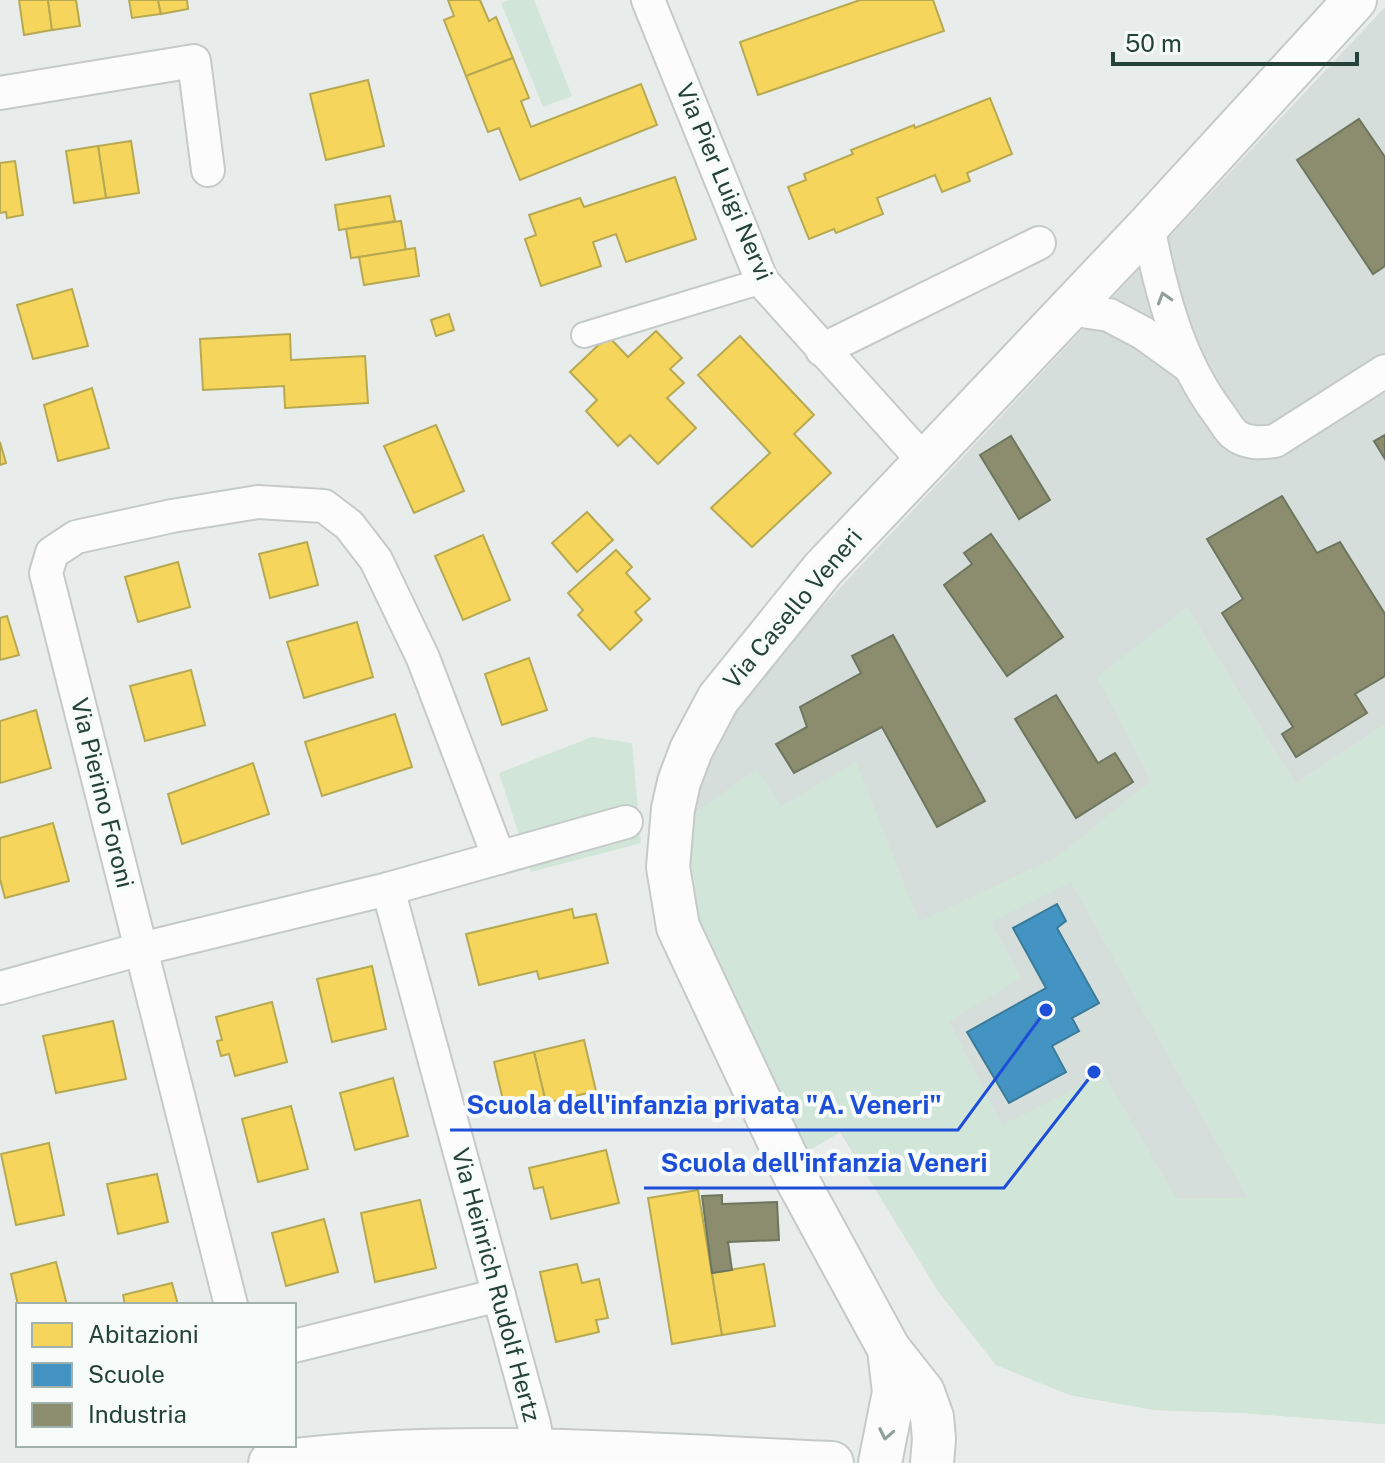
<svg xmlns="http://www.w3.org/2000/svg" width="1385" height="1463" viewBox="0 0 1385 1463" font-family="'Public Sans',sans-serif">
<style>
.built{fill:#d6dedb}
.green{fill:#d1e6d8;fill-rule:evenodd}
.homes{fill:#f6d55c;stroke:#b7a952;stroke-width:2}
.schools{fill:#4393c3;stroke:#3a7b9a;stroke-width:2}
.industry{fill:#8c8c6e;stroke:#6d765e;stroke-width:2}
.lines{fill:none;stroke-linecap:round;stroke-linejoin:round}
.pedestrian-casing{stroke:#c5cac8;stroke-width:28}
.minor-casing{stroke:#c5cac8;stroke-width:36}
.tertiary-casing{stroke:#c5cac8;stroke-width:46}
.pedestrian{stroke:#fcfcfc;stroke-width:24}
.minor{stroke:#fcfcfc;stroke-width:32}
.tertiary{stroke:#fcfcfc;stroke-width:42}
.oneway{stroke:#909f9b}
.labels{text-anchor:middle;stroke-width:8;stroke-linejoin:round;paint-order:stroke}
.street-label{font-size:24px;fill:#24423a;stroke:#f7fbf9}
.leader{fill:none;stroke:#1d4ed8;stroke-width:3}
.callout-dot{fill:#1d4ed8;stroke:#f7fbf9;stroke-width:3}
.callout-label{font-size:26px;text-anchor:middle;font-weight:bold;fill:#1d4ed8;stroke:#f7fbf9;stroke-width:8;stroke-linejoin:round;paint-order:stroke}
</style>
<rect width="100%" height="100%" fill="#e8edeb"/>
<path class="built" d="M1385,7V725L1295,784L1187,608L1098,677L1151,780L1385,1424L1244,1413L1155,1410L1070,1395L996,1365L938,1291L840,1132L856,763L781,807L757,770L691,816L713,743L733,702Z"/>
<g class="green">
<path d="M509,0H534L572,96L543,107L501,3Z"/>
<path d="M1187,608L1295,784L1385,725V1424L1244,1413L1155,1410L1070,1395L996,1365L938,1291L841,1132L803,1154L692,924L687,869L691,816L757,769L781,807L856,762L919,922L1057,857L1151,781L1097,677ZM1071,882L1247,1197V1198L1177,1199L1104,1075L1002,1125L949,1021L1021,978L991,922Z"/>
<path d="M592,737L632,743L641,843L531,872L499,773Z"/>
</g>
<g class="homes">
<path d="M19,0H48L52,30L24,35Z"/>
<path d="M48,0H76L80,26L52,30Z"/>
<path d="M129,0H158L161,14L132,18Z"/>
<path d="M158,0H187L188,9L161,14Z"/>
<path d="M448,0H480L489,21L496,17L513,58L466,76L444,20L454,16Z"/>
<path d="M860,0H933L944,31L758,95L740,42Z"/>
<path d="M513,58L529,98L521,101L531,127L641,84L657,125L520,180L499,128L488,132L466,76Z"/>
<path d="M368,80L384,146L326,160L310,94Z"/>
<path d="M990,98L1012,154L967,173L970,181L942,192L935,175L877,198L883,214L836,233L834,229L809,239L788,187L806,180L804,174L853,154L851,150L914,125L915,128Z"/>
<path d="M131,141L139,193L106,198L98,146Z"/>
<path d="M98,146L106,198L74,203L66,151Z"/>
<path d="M15,161L23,215L7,218L6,212L0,213V163Z"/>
<path d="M675,177L696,239L626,262L616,234L593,242L601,266L541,286L525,239L536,235L529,215L580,198L584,207Z"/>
<path d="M390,196L395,221L339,230L335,205Z"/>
<path d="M401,221L406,250L351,258L346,229Z"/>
<path d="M415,248L419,276L364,285L359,257Z"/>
<path d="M72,289L88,346L33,359L17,305Z"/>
<path d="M449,314L454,330L436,336L431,320Z"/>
<path d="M656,331L682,358L670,369L684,383L667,398L696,428L658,464L630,435L618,446L586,411L597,400L570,372L608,336L628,357Z"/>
<path d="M290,334L291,360L365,356L368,403L285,408L284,386L203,390L200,339Z"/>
<path d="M740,336L814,415L794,434L831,473L752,547L711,508L770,453L698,375Z"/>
<path d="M92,388L109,448L58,461L44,405Z"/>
<path d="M436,425L464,491L414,513L384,446Z"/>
<path d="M0,442L6,463L0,465Z"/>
<path d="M587,512L613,540L577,572L552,543Z"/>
<path d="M483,535L510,600L463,620L435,556Z"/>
<path d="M307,542L318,585L270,598L259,554Z"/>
<path d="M616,550L632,567L626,573L650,599L635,612L642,620L610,650L578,615L583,610L568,593Z"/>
<path d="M178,562L190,607L138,622L125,577Z"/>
<path d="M7,616L19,655L0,660V618Z"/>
<path d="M357,622L373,677L304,698L287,642Z"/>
<path d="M529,658L547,710L502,725L485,674Z"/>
<path d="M191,670L205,725L145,741L130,686Z"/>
<path d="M36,710L51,768L0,783V721Z"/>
<path d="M395,714L412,767L322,796L305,742Z"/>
<path d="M253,763L269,814L182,844L168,794Z"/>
<path d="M53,823L69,881L5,898L0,879V838Z"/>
<path d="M572,909L574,918L596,914L608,963L539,979L537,971L479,985L466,934Z"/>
<path d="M372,966L386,1029L332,1042L317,979Z"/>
<path d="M272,1002L287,1062L235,1076L229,1054L221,1056L217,1041L222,1040L216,1017Z"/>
<path d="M113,1021L126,1079L56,1093L43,1036Z"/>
<path d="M584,1040L596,1091L546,1103L534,1052Z"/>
<path d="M534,1052L546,1103L506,1113L494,1062Z"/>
<path d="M393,1078L408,1136L355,1150L340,1093Z"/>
<path d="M291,1106L308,1169L258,1182L242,1119Z"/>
<path d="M49,1143L64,1215L16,1225L1,1154Z"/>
<path d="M606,1150L619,1203L551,1219L543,1187L534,1189L529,1168Z"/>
<path d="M157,1174L168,1222L118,1234L107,1184Z"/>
<path d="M698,1190L722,1335L672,1344L648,1198Z"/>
<path d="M420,1200L436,1268L375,1282L361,1213Z"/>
<path d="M324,1219L338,1272L286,1286L272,1233Z"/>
<path d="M56,1262L67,1305H18L11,1274Z"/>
<path d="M577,1264L582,1283L599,1279L608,1318L596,1320L599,1332L556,1342L540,1272Z"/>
<path d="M764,1264L775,1326L722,1335L712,1273Z"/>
<path d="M172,1283L178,1305H125L123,1295Z"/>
</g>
<path class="schools" d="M1057,904L1066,921L1057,928L1099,1003L1072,1018L1079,1031L1052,1046L1066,1072L1009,1103L967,1032L1046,988L1013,928Z"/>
<g class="industry">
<path d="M1359,119L1385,157V266L1373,274L1297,160Z"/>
<path d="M1385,435V459L1374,441Z"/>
<path d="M1011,436L1050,500L1019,519L980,455Z"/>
<path d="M1282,496L1317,553L1340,542L1385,614V676L1355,694L1367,713L1296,757L1282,734L1293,727L1222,613L1243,599L1207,539Z"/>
<path d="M991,534L1063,637L1007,676L944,585L972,564L964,553Z"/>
<path d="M893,635L985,801L937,827L882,727L794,773L776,744L807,727L800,707L861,673L852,656Z"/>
<path d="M1056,695L1098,763L1115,753L1133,782L1076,818L1015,719Z"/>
<path d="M722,1195V1204L777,1202L779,1240L728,1242L732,1270L712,1273L702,1196Z"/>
</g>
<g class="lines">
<defs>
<path id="pedestrian" d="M584,335L762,281"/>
<g id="minor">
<path d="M648,0L762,281L923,460"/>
<path d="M0,93L194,61L208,170"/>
<path d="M1148,226C1161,292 1178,360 1219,414C1224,420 1228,429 1234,434C1246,444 1261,443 1275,441L1385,371"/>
<path d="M1068,309L1109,315L1143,333L1190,367"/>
<path d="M822,350L1039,243"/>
<path d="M388,889L534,1424L539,1451"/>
<path d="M0,988L141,949L388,889L626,822"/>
<path d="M231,1305L46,573L52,553L76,537L172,516L258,502L324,506L349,525L376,560L423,658L499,858"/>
<path d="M294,1346L499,1295"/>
</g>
<g id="tertiary">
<path d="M270,1463C454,1438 647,1455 832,1463"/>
<path d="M880,1463L894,1392L889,1349"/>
<path d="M932,1463L934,1439L932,1417L923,1392L889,1349L796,1178L678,927L668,867L673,809L679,782L691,750L718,699L823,569L1148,226L1355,0"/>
</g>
</defs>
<use href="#pedestrian" class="pedestrian-casing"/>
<use href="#minor" class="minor-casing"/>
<use href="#tertiary" class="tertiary-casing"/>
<use href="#pedestrian" class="pedestrian"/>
<use href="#minor" class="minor"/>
<use href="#tertiary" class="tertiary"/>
</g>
<defs><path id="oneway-chevron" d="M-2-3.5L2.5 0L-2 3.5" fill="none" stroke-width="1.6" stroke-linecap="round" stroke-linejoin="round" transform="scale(2)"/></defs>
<g class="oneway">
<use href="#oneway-chevron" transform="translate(1164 298) rotate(-107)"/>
<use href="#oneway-chevron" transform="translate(886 1434) rotate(101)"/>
</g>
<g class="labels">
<g class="street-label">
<text transform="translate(724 182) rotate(67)" y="8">Via Pier Luigi Nervi</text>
<text transform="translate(793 609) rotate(-50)" y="8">Via Casello Veneri</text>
<text transform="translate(102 793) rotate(76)" y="8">Via Pierino Foroni</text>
<text transform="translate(496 1285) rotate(75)" y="8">Via Heinrich Rudolf Hertz</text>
</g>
</g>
<path class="leader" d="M1046 1010L958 1130H450M1094 1072L1004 1188H644"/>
<g class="callout-dot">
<circle cx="1046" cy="1010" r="8"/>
<circle cx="1094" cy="1072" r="8"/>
</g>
<g class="callout-label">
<text x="704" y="1114">Scuola dell'infanzia privata "A. Veneri"</text>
<text x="824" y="1172">Scuola dell'infanzia Veneri</text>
</g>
<rect x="16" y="1303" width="280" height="144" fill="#f7fbf9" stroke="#a3b1ad" stroke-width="2"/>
<rect x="32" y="1323" width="40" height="24" fill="#f6d55c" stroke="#a3b1ad" stroke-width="2"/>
<text x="88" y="1343" font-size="24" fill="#24423a">Abitazioni</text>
<rect x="32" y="1363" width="40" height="24" fill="#4393c3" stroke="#a3b1ad" stroke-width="2"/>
<text x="88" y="1383" font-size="24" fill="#24423a">Scuole</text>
<rect x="32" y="1403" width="40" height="24" fill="#8c8c6e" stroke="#a3b1ad" stroke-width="2"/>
<text x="88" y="1423" font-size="24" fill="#24423a">Industria</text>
<path d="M1113 52v12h244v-12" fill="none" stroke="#24423a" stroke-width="4"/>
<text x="1125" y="52" font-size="24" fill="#24423a" stroke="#f7fbf9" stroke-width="6" paint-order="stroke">50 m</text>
</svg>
